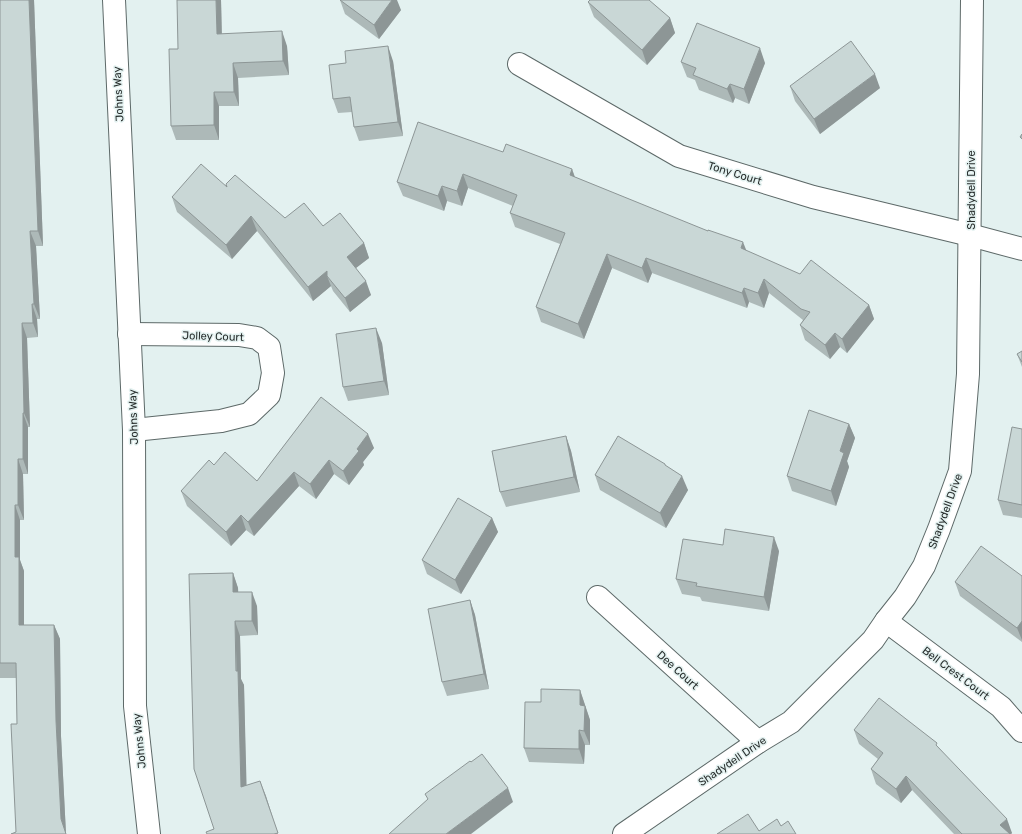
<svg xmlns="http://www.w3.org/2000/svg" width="1022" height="834" viewBox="0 0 1022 834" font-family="Rubik,sans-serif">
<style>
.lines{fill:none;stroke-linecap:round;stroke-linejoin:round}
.minor-casing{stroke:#5d6968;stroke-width:24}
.minor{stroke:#fff;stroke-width:22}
.wall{fill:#adb9b8}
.shaded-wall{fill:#8d9696}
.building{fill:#c9d7d6;stroke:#8d9696}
.labels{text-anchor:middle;stroke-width:3;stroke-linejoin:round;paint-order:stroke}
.street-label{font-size:11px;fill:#282e2d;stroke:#e3f1f0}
</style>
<rect width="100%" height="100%" fill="#e3f1f0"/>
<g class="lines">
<defs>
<g id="minor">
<path d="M114,0L134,430L135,706L149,834"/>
<path d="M519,64L679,156L813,197L970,235L1022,249"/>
<path d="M129,334L239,335L257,338L269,347L273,373L269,395L249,414L221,421L134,430"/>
<path d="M598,597L758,742"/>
<path d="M886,621L1001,707L1022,731"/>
<path d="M624,834L758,742L791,722L873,640L886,621L905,597L924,566L939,529L960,471L968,374L972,0"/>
</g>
</defs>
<use href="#minor" class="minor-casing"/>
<use href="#minor" class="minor"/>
</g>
<g class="wall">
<path d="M0,0H34L43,246H36L40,319H37L38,337L27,338L30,427H28V474H23L24,520H20V560L24,571V625H54L60,639L61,736L66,834H11L16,832L17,724L16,678H0Z"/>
<path d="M221,0L222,34L287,46L289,75L238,78L239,106H219V140H176L171,126L178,49Z"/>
<path d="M340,0L401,10L379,39L345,14Z"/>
<path d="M588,2L670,18L675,33L647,65L594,17Z"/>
<path d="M393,61L403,136L359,141L354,127L352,112L338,113L333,99Z"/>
<path d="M681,62L765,63L749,104L735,98L733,103L699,90L695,80L687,77Z"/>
<path d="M790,86L880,88L820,134L795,101Z"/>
<path d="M503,152L572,169L575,177L746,251L869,305L874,319L847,353L840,347L830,359L805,340L800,325L803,320L769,293L764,308L749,302L747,308L652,273L648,283L612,268L584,339L541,322L536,307L560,244L515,227L510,213L513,206L468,188L462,206L447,201L444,211L403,196L397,182Z"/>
<path d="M227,187L285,218L323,226L364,243L369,258L356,268L371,295L350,312L333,291L331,286L313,301L257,231L232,259L177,212L172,197Z"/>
<path d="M382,343L389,395L348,401L343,387Z"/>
<path d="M1022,351V367L1017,354Z"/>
<path d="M321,397L374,448L363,462L364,465L349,485L334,474L316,499L299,486L254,536L246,530L231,546L187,506L181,491L214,465L257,481Z"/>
<path d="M849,424L855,438L847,461L849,467L836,506L792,491L787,476Z"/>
<path d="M1022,429V518L1003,515L998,500Z"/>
<path d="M566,436L571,451L580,492L506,507L500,492Z"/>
<path d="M666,466L688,490L666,528L600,490L595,475Z"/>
<path d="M492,518L498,532L461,594L427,574L422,560Z"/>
<path d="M723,545L779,551L769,611L702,601L700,597L682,594L676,579Z"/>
<path d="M233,573L238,588V592L257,606L258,635L240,636L241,679L244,685L246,786L260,781L278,834H207L214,829Z"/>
<path d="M1022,576V642L960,596L955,582Z"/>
<path d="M470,600L475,615L489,689L447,696L442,682Z"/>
<path d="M580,690L590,720V745H585L584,764L529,762L524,748L541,702Z"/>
<path d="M854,730L938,747L1012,833L1011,834H954L912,790L901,803L876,784L871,769L878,759L859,744Z"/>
</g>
<g class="shaded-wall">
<path d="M29,0H34L43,246L38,231Z"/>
<path d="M216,0H221L222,48L217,34Z"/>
<path d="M392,0H397L401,10L379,39L374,25Z"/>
<path d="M670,18L675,33L647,65L642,50Z"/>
<path d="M282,31L287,46L289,75L283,61Z"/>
<path d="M388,46L393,61L403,136L398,122Z"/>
<path d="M760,48L765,63L749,104L744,89Z"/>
<path d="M233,63L238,78L239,106L234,92Z"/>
<path d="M875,74L880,88L820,134L814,119Z"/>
<path d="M730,84L735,98L733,103L727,89Z"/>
<path d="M214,92L219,106V140L214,125Z"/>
<path d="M572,169L577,184L570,175Z"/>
<path d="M463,174L468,188L462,206L457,191Z"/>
<path d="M442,186L447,201L444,211L438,196Z"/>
<path d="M251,216L257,231L232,259L226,245Z"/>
<path d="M30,231L36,246L40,319L34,304Z"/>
<path d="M743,242L749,257L741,248Z"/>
<path d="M364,243L369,258L352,271L347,257Z"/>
<path d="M607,254L612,268L584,339L578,324Z"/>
<path d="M646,258L652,273L648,283L642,268Z"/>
<path d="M327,271V276L331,286L313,301L308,287Z"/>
<path d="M764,279L769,293L764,308L758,293Z"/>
<path d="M366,281L371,295L350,312L345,298Z"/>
<path d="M744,288L749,302L747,308L742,293Z"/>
<path d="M32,304L37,319L38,337L33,323Z"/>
<path d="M869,305L874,319L847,353L842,339Z"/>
<path d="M22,323L27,338L30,427L24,413Z"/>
<path d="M376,328L382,343L389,395L384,381Z"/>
<path d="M835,333L840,347L830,359L825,345Z"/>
<path d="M23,413L28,427V474L23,459Z"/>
<path d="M849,424L855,438L847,461L849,467L836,506L831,491L840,451Z"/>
<path d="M368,434L374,448L363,462L364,465L349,485L343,471L357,449Z"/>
<path d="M566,436L571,451L580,492L574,477Z"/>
<path d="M18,459L23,474L24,520L18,505Z"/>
<path d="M329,460L334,474L316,499L310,484Z"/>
<path d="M294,472L299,486L254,536L248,522Z"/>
<path d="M682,476L688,490L666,528L660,513Z"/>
<path d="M15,505L20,520V560L24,571V640L19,625L15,557Z"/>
<path d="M241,515L246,530L231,546L226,532Z"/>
<path d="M492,518L498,532L461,594L455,580Z"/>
<path d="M774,537L779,551L769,611L764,597Z"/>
<path d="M233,573L238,588L239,607L233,592Z"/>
<path d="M252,592L257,606L258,635L252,621Z"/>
<path d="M470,600L475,615L489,689L484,674Z"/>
<path d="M235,621L240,636L241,679L244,685L247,802L241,787Z"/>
<path d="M1022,621V640L1017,628Z"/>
<path d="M54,625L60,639L61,736L66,834L61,819L56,721Z"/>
<path d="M580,690L590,720V745L584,731L580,705Z"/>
<path d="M579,730L585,745L584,764L579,749Z"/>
<path d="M906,776L912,790L901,803L896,789Z"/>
<path d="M260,781L266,796L278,834V833Z"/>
<path d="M508,788L513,802L471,834H446Z"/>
<path d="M1007,819L1012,833L1011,834H1003L1000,825Z"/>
</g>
<g class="building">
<path d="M0,0H29L38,231H30L34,304H32L33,323H22L24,413H23V459H18V505H15V557H19V625H54L56,721L61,819L66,834H11L16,832L11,724H17L16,663H0Z"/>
<path d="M177,0H216L217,34L282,31L283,61L233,63L234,92H214V125L171,126L169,49H178Z"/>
<path d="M340,0H392L374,25Z"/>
<path d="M590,0H649L670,18L642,50L588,2Z"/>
<path d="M697,23L760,48L744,89L730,84L727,89L693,75L696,68L681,62Z"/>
<path d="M851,41L875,74L814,119L790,86Z"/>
<path d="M388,46L398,122L354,127L350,97L333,99L329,65L346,63L345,51Z"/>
<path d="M418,122L503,152L506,144L572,169L570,175L708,231V230L743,242L741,248L800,274L811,260L869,305L842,339L835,333L825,345L800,325L810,312L801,309L764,279L758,293L744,288L742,293L646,258L642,268L607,254L578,324L536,307L565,233L510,213L517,195L463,174L457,191L442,186L438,196L397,182Z"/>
<path d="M1022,134V139L1020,137Z"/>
<path d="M201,164L227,187L226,184L235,175L285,218L304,203L323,226L340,213L364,243L347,257L366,281L345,298L327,276V271L308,287L251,216L226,245L172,197Z"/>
<path d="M376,328L384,381L343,387L336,334Z"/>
<path d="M1022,351V362L1017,354Z"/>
<path d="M321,397L368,434L357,449L359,451L343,471L329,460L310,484L294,472L248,522L241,515L226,532L181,491L209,460L214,465L225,452L257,481Z"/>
<path d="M809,410L849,424L840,451L844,453L831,491L787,476Z"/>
<path d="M1012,427L1022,429V505L998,500Z"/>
<path d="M566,436L574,477L500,492L492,451Z"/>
<path d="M618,436L665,464V465L682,476L660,513L595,475Z"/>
<path d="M458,498L492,518L455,580L422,560Z"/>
<path d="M725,529L774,537L764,597L696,586L697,583L676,579L683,539L723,545Z"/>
<path d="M981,546L1022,576V621L1017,628L955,582Z"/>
<path d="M233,573V592H252V621H235L236,671H238L241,787L260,781L278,833L274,834H207L206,832L214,829L194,769L189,574Z"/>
<path d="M470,600L484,674L442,682L428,609Z"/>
<path d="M541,689L580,690V705L585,706L584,731L579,730V749L524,748L525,702H541Z"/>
<path d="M879,698L937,743L936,745L1007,819L1000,825L1010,834H962L906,776L896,789L871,769L883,753L854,730Z"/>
<path d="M482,754L508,788L446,834H389L428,799L425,794L470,761L471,762Z"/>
<path d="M748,814L759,831L777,819L781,826L788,821L796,834H717Z"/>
</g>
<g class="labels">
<g class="street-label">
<text transform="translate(118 94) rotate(-93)" y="4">Johns Way</text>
<text transform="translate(735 173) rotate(17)" y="4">Tony Court</text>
<text transform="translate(971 190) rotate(-90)" y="4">Shadydell Drive</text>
<text transform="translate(213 336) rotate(2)" y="4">Jolley Court</text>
<text transform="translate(133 417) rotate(-92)" y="4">Johns Way</text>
<text transform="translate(945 511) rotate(-70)" y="4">Shadydell Drive</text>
<text transform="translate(678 670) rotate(42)" y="4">Dee Court</text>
<text transform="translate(956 673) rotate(37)" y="4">Bell Crest Court</text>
<text transform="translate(139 741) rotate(-96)" y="4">Johns Way</text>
<text transform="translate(732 761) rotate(-34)" y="4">Shadydell Drive</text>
</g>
</g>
</svg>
